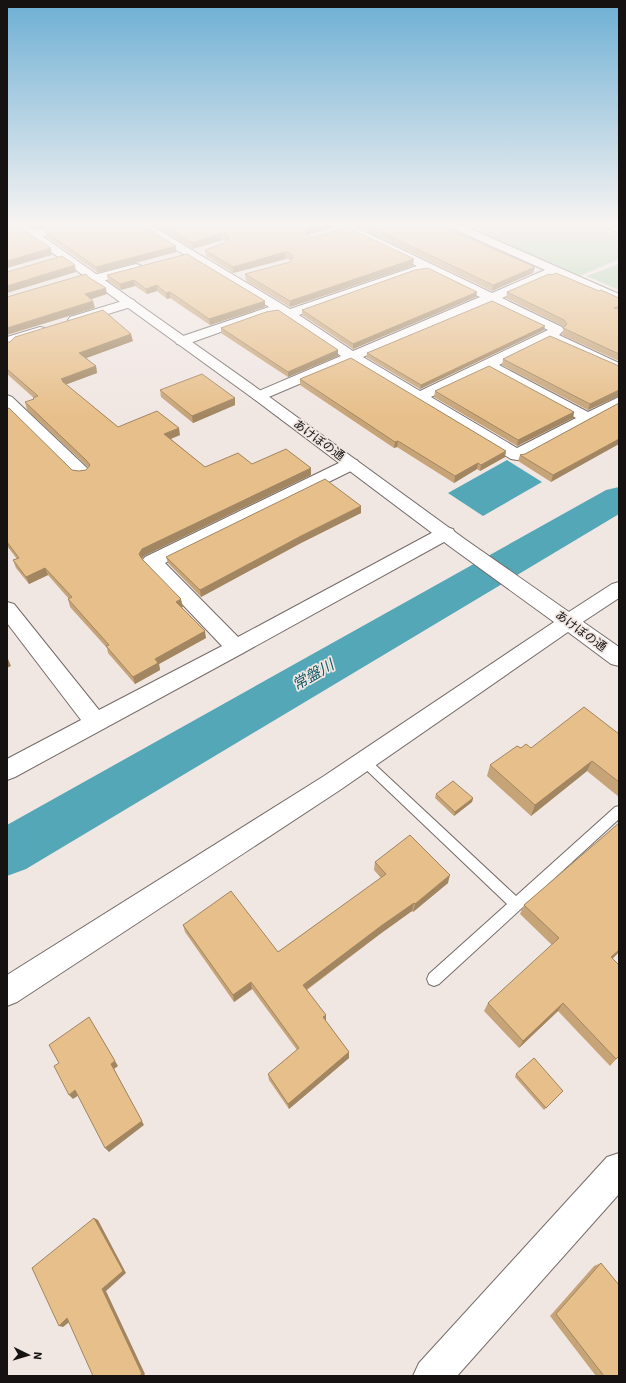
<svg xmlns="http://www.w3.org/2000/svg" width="626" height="1383" viewBox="0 0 626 1383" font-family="'IBM Plex Sans','Noto Sans JP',sans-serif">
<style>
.green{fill:#b0d2ac}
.water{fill:#54a7b7}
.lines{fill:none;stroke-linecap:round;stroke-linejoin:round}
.river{fill:#54a7b7;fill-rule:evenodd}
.service-casing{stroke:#746b68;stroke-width:2}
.minor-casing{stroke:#746b68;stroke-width:2}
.tertiary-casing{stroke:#746b68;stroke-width:2}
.service{fill:#fff;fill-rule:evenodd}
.minor{fill:#fff;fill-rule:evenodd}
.tertiary{fill:#fff;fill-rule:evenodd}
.wall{fill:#c7a477}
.shaded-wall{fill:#a28661}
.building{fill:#e7bf8a;stroke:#a28661}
.labels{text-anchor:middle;stroke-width:3.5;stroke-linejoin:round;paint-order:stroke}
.far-street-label{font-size:12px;fill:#151211;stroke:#f0e6e2}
.water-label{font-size:15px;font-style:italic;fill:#145a66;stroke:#f0e6e2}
</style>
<rect width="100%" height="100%" fill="#f0e6e2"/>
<g class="green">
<path d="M500,223H590L619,236V259L580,276L479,232L481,228Z"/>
<path d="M619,264V290L587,276Z"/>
</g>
<path class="water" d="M507,460L542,482L483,516L448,493Z"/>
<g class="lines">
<path class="river" d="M619,487V514L26,869L7,876V825L606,490Z"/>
<defs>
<g id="service">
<path d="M598,223H605L619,229V233Z"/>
<path d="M364,756L368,758L516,896L615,807L619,806V819L439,984L434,986L429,984L427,979L429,974L507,904L360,764L358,761L360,758Z"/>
</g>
<g id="minor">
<path d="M71,223H90L88,225L34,239L30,238L28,235L30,232Z"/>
<path d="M133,223H147L290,309L417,266L333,225L331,223H346L492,293L545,270L456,230L454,228C460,220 475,223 484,223L482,225L471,229L619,294V303L555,275L502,298L562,327L564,330L559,335L619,363V373L549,341L499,365L588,412L619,397V408L523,459L517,460L511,459L351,362L264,399L259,401L254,399L251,396L254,393L341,356L279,314L266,316L187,344L182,345L177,344L175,341L177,338L269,307ZM428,272L480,297L353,351L299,315L414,274ZM491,303L548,330L420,391L363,357ZM488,370L576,418L517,448L431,397Z"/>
<path d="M136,264L140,265L142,268L140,271L95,283L90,282L89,279L90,276Z"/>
<path d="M129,299L134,300L136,303L134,306L75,324L70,323L68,320L70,317Z"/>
<path d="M40,327L45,328L47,331L45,334L16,343L12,347L7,348V337Z"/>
<path d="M7,395L12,397L87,468L90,472L87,476L81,477L75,476L7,409Z"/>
<path d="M351,459L357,460L359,464L357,468L165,563L238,637L439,529L446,527L453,529L455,533L453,537L243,653L15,777L7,780V759L81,720L7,623V602L14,604L99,710L222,646L145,565L142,561L145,557L345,460Z"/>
<path d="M619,582V598L575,627L568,629L561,627L558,622L561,617L612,584Z"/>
<path d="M619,1153V1194L457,1376H413L419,1363L607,1157Z"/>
</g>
<path id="tertiary" d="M11,223H24L264,393L466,540L619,647V666L611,664L568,632L340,790L17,1002L7,1006V975L324,776L554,622L452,548L254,399Z"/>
</defs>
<use href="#service" class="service-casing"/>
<use href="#minor" class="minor-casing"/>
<use href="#tertiary" class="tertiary-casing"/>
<use href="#service" class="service"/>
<use href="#minor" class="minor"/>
<use href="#tertiary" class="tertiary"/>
</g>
<g class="wall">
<path d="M26,223H66L35,229Z"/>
<path d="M149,223H334V227L308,235L307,236L413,266L290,307L246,281L245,274L290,262L291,260H290L286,259L233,273L206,256L205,250L227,242L226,241L222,240L193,249Z"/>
<path d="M349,223H459L446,228L535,267L533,273L492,291Z"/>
<path d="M45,231L176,252L98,273L47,237Z"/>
<path d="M187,254L265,307L210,325L170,298L167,299L157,291L147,294L135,286L121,290L108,281L107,275Z"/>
<path d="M599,291L619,298V361L562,335L564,328L563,326L506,298L507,292Z"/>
<path d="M476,297L353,349L302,315V310Z"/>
<path d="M221,328L338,350V356L288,377L221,333Z"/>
<path d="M544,330L420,389L366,357L367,353Z"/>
<path d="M133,341L86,358L96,366L97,373L66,384L118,427L180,435L171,439L205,467L252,464L311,475L144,556L142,559L183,607H181L206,638L159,664L160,670L135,684L108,653L107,648L70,607L68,599H69L48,575L29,584L16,568L13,560L17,559L7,546V409L72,470L79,471L86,470L88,467L27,410L25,402L33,400V398H34L7,374V342Z"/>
<path d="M503,359L619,366V396L588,410L502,365Z"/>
<path d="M300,379L505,457L480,471L477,469L454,483L397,447L394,448L300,385Z"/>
<path d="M160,390L235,398V405L193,423L161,397Z"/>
<path d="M435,391L574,412L573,418L517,446L434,397Z"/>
<path d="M619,403L551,482L518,461L520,455L525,454Z"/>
<path d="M361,506V513L301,543L201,597L168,563L166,557Z"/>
<path d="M619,734V797L587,771L531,816L487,776L490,765L521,748H531Z"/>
<path d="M436,794L473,798L472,802L454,816L435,798Z"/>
<path d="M619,823V952L612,959L619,1056L610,1066L558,1011L519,1048L484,1011L488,1003L552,945L520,914L524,905Z"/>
<path d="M375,862L448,883L413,912L412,911L380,934L307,990L326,1021L349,1052V1058L289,1109L269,1080L268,1074L297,1050L252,989L234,1002L185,932L183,925L278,952L381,878L374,870Z"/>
<path d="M516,1074L561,1093L544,1110L515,1077Z"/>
<path d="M601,1263L619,1376H596L550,1316L594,1266Z"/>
</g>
<g class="shaded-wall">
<path d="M34,223H66L35,229Z"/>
<path d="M328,223H334V227L308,235L305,238V232L308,228Z"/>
<path d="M444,223H459L438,231L439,225Z"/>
<path d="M221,233L222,240L193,249L192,243Z"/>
<path d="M176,246V252L98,273L96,267Z"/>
<path d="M51,248L52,255L7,268V261Z"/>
<path d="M285,252L286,259L233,273V267Z"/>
<path d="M414,259L413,266L290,307V301Z"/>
<path d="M75,265L76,272L7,293V286Z"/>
<path d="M535,267L533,273L492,291L493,285Z"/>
<path d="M134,280L135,286L121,290L120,284Z"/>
<path d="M157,285V291L147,294L146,289Z"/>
<path d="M106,288L107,294L86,301L85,294Z"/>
<path d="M170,292V298L167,299L166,293Z"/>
<path d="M477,292L476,297L353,349V344Z"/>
<path d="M93,301L95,308L7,335V328Z"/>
<path d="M265,301V307L210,325L209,319Z"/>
<path d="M545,326L544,330L420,389L421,385Z"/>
<path d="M131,334L133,341L81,360L79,353Z"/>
<path d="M338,350V356L288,377V372Z"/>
<path d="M96,366L97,373L65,385L64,388L61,379Z"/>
<path d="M619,390V396L588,410L590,404Z"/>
<path d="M235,398V405L193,423L192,416Z"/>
<path d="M574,412L573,418L517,446L518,440Z"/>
<path d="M179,428L180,435L165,441L164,434Z"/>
<path d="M619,439V444L551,482L553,475Z"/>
<path d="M398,441L397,447L394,448L395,442Z"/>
<path d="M506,451L505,457L480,471L481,465Z"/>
<path d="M478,463L477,469L454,483L455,476Z"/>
<path d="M311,468V475L144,556L140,561L139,554L142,549Z"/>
<path d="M361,506V513L301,543L201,597L200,590L301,536Z"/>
<path d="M45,568L48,575L29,584L26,577Z"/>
<path d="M181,599L183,607L177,610L176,602Z"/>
<path d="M205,631L206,638L159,664L160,670L135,684L133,677L155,659Z"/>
<path d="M8,659L11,666L7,668V660Z"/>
<path d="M592,761L587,771L531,816L535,805Z"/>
<path d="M473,798L472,802L454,816L455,812Z"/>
<path d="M450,875L448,883L413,912L415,904Z"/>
<path d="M414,903L412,911L380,934L303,992V985L381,926Z"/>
<path d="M619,950V952L605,966L611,957Z"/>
<path d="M251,982L252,989L234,1002L233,995Z"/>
<path d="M563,1003L558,1011L519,1048L523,1041Z"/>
<path d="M326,1015V1021L323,1017Z"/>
<path d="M89,1017L118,1066L114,1069L144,1125L109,1152L105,1148L111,1064Z"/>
<path d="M349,1052V1058L289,1109L288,1104Z"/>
<path d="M75,1090L79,1095L73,1099L69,1095Z"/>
<path d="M94,1218L98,1220L126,1273L106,1291L145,1374L143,1376H139L102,1289Z"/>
<path d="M67,1318L72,1320L63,1327L59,1326Z"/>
</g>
<g class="building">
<path d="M7,223H15L27,232L51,248L7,261Z"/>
<path d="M78,223H139L176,246L96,267L45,231Z"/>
<path d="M159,223H328L308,228L305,232L307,236L312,238L347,227L414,259L290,301L245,274L290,262L293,257L290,253L285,252L233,267L205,250L227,242L229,238L226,234L221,233L192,243Z"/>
<path d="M362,223H444L439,225L535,267L493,285Z"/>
<path d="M187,254L265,301L209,319L170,292L166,293L157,285L146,289L134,280L120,284L107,275Z"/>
<path d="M62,256L75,265L7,286V272Z"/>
<path d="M428,268L477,292L353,344L302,310L415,270Z"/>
<path d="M556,273L599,291L601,290L619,298V306L614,308L619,309V354L563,328L567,324L564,320L507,292L549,274L552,275Z"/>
<path d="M86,274L88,277L106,288L85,294L93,301L7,328V297Z"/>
<path d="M492,301L545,326L421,385L367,353Z"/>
<path d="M103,310L131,334L79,353L96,366L61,379L63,380L62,381L118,427L157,411L179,428L164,434L205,467L238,453L252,464L286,449L311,468L142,549L139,554L142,559L181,599L176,602L205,631L155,659L158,663L133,677L106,646L109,645L68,599L72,597L45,568L26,577L13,560L19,558L7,542V409L9,408L72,470L79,471L86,470L90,465L86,460L25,402L34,399L33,398L38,396L7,369V342H10L15,337Z"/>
<path d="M278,310L338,350L288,372L221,328L266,312Z"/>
<path d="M550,336L619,366V390L590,404L503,359Z"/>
<path d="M351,358L506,451L481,465L478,463L455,476L398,441L395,442L300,379Z"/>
<path d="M489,366L574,412L518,440L435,391Z"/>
<path d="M202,374L235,398L192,416L160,390Z"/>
<path d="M619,403V439L553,475L520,455L525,454Z"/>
<path d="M325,479L361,506L301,536L200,590L166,557Z"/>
<path d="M584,707L619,734V782L592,761L535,805L490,765L517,746L521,748L526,744L531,748Z"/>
<path d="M453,781L473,798L455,812L436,794Z"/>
<path d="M619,823V950L611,957L619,965V1056L616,1059L563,1003L523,1041L488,1003L559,938L524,905Z"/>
<path d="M410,835L450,875L415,904L414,903L381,926L303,985L326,1015L323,1017L349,1052L288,1104L268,1074L299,1048L251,982L233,995L183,925L231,891L278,952L386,874L375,862Z"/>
<path d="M89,1017L115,1061L111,1064L142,1121L105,1148L75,1090L69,1095L54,1066L59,1063L49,1045Z"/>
<path d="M534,1058L563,1091L546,1108L516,1074Z"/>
<path d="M94,1218L123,1271L102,1289L142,1374L139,1376H93L67,1318L59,1326L32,1268Z"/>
<path d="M601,1263L619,1285V1376H604L556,1314Z"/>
</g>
<linearGradient id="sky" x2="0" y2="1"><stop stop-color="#6dafd4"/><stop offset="0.54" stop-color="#f8f4f2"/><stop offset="1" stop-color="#f8f4f2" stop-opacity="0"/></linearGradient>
<rect width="626" height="416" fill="url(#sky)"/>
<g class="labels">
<g class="far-street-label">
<text transform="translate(319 440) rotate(36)" y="4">あけぼの通</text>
<text transform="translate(581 631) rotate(36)" y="4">あけぼの通</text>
</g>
<g class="water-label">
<text transform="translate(313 675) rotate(-30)" y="5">常盤川</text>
</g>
</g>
<rect width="626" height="1383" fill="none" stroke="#151211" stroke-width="16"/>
<g transform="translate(28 1355) rotate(95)" stroke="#f0e6e2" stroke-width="3" paint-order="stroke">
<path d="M0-3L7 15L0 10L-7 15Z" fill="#151211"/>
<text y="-6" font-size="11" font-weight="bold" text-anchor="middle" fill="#151211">N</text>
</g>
</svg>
